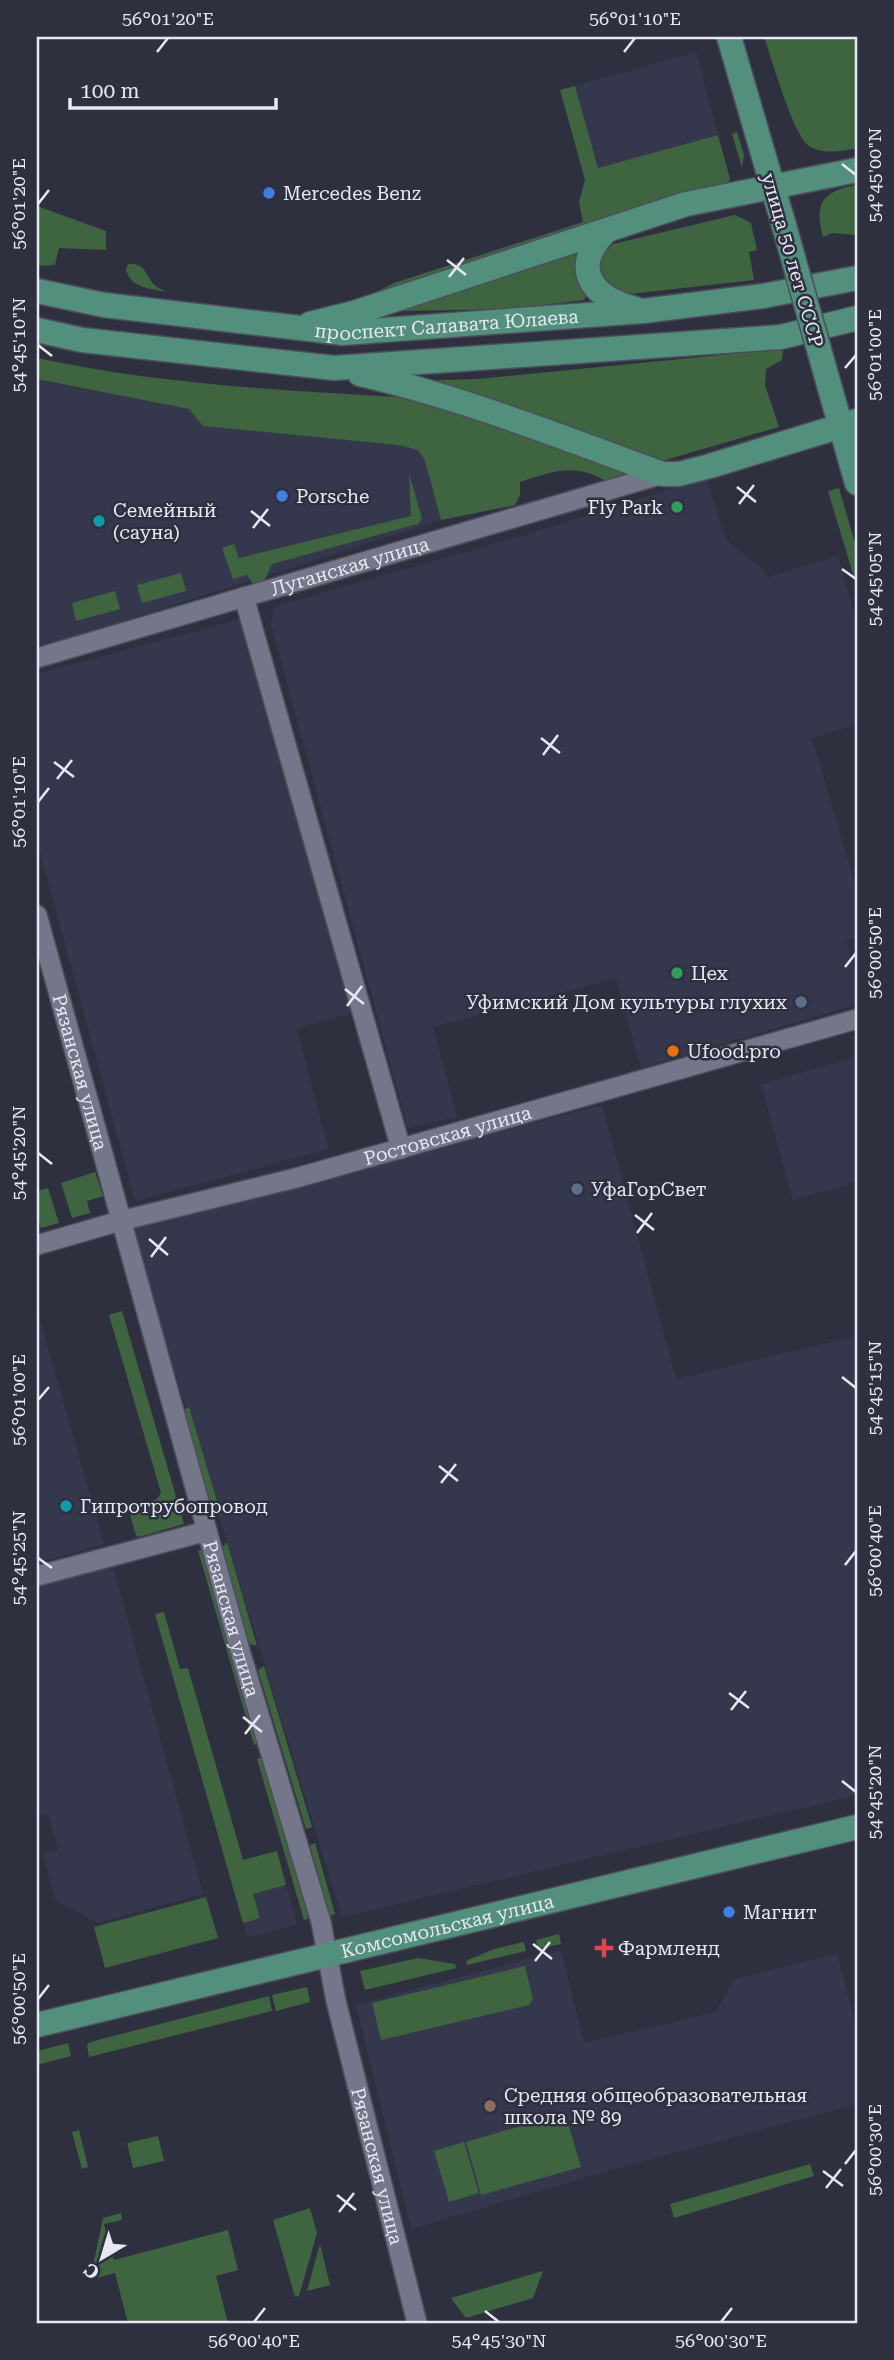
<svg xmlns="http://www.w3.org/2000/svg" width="894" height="2360" viewBox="0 0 894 2360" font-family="'Roboto Serif',serif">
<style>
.built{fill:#35374d}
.green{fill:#3e6440}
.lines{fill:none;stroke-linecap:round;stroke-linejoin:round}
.minor-casing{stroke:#4d4e5b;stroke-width:22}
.major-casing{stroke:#4d4e5b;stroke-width:27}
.minor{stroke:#747689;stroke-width:19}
.major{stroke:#528f7c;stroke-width:24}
.major-bridge-casing{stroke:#4d4e5b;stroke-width:27;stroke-linecap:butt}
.major-bridge{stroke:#528f7c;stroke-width:24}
.ticks{fill:none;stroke:#e7e8f2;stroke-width:2.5}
.shop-dot{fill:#3f7fe0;stroke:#2e3040;stroke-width:2.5}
.leisure-dot{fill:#2e9e5b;stroke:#2e3040;stroke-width:2.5}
.culture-dot{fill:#0f9aa8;stroke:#2e3040;stroke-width:2.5}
.service-dot{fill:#5c6f8a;stroke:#2e3040;stroke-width:2.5}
.food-dot{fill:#e8710a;stroke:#2e3040;stroke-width:2.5}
.health-dot{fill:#e0444e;stroke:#2e3040;stroke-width:2.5}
.education-dot{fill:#8d6e63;stroke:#2e3040;stroke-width:2.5}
.labels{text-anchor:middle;stroke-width:5;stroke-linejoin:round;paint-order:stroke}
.poi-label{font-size:19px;fill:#e7e8f2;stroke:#2e3040;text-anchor:start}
.street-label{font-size:19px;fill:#e7e8f2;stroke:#2e3040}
.neatline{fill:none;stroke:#e7e8f2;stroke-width:2.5}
.ticks-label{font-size:18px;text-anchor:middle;fill:#e7e8f2}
</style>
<rect width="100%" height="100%" fill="#2e3040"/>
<g class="built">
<path d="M696,52L718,135L598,168L575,86Z"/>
<path d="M37,379L189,409L203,426L398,445L418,450L425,461L441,520L79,635L37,646Z"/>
<path d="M706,478L726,540L766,572L765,578L838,556L857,622V724L812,738L857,891V937L846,940L857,977V1004L641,1068L616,978L433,1027L457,1117L408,1128L271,624L274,609L281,605L528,534Z"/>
<path d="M241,619L351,1014L297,1028L328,1149L135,1201L37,841V674Z"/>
<path d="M857,1057V1182L793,1200L761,1084Z"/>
<path d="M602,1105L676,1379L857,1336V1795L342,1917L131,1228Z"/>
<path d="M37,1310L104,1544L37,1563Z"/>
<path d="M112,1563L203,1894L98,1923L55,1900L43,1854L58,1849L48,1813L37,1816V1584Z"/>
<path d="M286,1885L297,1924L247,1938L243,1923L260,1918L253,1894Z"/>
<path d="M561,1950L584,2043L716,2012L733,1980L837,1954L857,2031V2104L614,2169L411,2229L356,2005Z"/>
</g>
<g class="green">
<path d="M764,37H857V148C844,151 822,155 809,146C793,135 772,59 764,37Z"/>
<path d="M575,86L598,168L718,135L730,179L726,187L374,302L372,294L394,283L583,222L579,202L585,180L560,90Z"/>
<path d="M737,132L744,155L742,168L732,134Z"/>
<path d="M857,185V235L833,233L823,237C814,203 822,191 857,185Z"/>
<path d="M37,206L106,231V250L59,248L55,265L37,266Z"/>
<path d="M735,215L751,223L757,250L749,252L754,280L621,295L599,280V260L613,244Z"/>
<path d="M574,255L578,257L587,294L584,300L514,309L401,311L403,308L563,256Z"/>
<path d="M128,264C142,263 145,270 151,281C154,286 161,289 166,292C149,288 132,289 126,270Z"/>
<path d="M783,349L782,360L766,369L765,385L779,427L662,461L415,381L478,379Z"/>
<path d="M37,358C157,384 277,390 399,397L420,401L640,476L609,483C575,462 555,471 520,482V495L515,505L441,520L425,461L418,450L398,445L203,426L189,409L37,379Z"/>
<path d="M409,473L422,518L418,524L272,564L264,582L253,584L247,575L233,579L222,548L234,544L239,558L411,516Z"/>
<path d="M839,488L857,550V587L828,491Z"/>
<path d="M181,573L186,591L142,603L137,585Z"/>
<path d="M115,591L120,609L76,621L72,603Z"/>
<path d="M95,1172L103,1196L87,1201L90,1213L72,1218L61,1183Z"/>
<path d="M48,1188L59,1223L41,1228L37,1215V1191Z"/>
<path d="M122,1311L184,1524L139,1537L136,1535L128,1508L157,1499L161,1493L109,1315Z"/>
<path d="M189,1407L221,1515L213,1514L183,1411Z"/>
<path d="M227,1542L257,1646L249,1644L222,1548Z"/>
<path d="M198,1550H203L261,1743L254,1745Z"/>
<path d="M164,1612L180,1669L188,1668L243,1860L277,1851L286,1885L253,1894L260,1918L243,1923L155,1614Z"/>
<path d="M264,1666L312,1827L306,1829L258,1670Z"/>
<path d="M263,1757L310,1918L304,1920L257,1759Z"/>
<path d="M315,1843L335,1914L330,1916L310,1845Z"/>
<path d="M206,1897L218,1938L105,1968L94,1927Z"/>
<path d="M559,1934L561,1944L538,1949L536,1940Z"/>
<path d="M524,1942L526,1951L467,1965L466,1961L494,1949Z"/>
<path d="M418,1958L455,1964L456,1968L365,1990L360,1971Z"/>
<path d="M525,1966L533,1999L529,2005L381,2040L372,2003Z"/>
<path d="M307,1987L310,2002L276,2011L272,1995Z"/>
<path d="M269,1996L272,2011L89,2057L87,2045L90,2042Z"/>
<path d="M68,2043L71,2056L37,2065V2051Z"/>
<path d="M565,2113L581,2167L481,2195L466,2142Z"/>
<path d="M79,2130L88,2167L82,2169L72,2132Z"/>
<path d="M158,2136L164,2161L133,2168L127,2143Z"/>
<path d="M464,2142L479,2193L449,2202L434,2151Z"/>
<path d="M810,2164L814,2176L674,2218L670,2204Z"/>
<path d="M310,2208L317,2233L299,2296L295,2297L273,2220Z"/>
<path d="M121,2213L122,2220L104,2224L114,2260L228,2230L238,2270L216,2276L228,2323H128L115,2273L90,2280L103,2218Z"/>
<path d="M320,2244L330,2285L307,2291Z"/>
<path d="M543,2271L533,2298L466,2318L451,2298Z"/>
</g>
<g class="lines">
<defs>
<g id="minor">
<path d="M244,597L401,1149"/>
<path id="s1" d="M37,658L663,474"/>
<path id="s2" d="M37,915L241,1654L321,1922L336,2001L417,2323"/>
<path id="s3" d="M37,1245L120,1221L296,1178L857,1019"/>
<path d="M37,1576L207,1531"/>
</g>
<g id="major">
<path d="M729,37L783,222"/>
<path d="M607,230C569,268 591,297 636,309"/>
<path id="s4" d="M37,291L104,305L343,333L643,311L763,296L857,278"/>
<path d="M310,324L354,313L686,204L857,170"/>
<path d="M37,330L82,340L334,368L781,337L857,318"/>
<path d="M360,374C464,398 564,438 663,474H679L710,466L857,421"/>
<path d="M831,392L857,483"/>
<path id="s5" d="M37,2025L857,1827"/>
</g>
</defs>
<use href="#minor" class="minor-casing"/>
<use href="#major" class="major-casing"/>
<use href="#minor" class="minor"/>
<use href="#major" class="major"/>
<defs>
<path id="major-bridge" d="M783,222L831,392"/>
</defs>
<use href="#major-bridge" class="major-bridge-casing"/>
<use href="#major-bridge" class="major-bridge"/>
</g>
<path class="ticks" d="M157,52L168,38M624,52L635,38M842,164L856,175M38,204L49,190M447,260L466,275M449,277L464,258M38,345L52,356M845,368L856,355M737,487L756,502M739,504L754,485M251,511L270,526M253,528L268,509M842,569L856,579M541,738L560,753M543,755L558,735M54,762L74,777M57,779L72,760M38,802L49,788M845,967L856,953M345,989L364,1004M347,1006L362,986M38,1153L52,1164M635,1215L654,1230M637,1233L652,1213M149,1239L168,1255M151,1257L166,1237M842,1377L856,1388M38,1400L49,1387M439,1466L458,1481M441,1483L456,1464M38,1558L52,1568M845,1565L856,1551M729,1693L749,1708M731,1710L746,1691M243,1717L262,1732M245,1734L260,1715M842,1781L856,1792M533,1944L552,1959M535,1961L550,1942M38,1999L49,1985M845,2164L856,2150M823,2171L843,2186M826,2188L841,2169M337,2195L356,2210M339,2212L354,2193M485,2311L499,2322M254,2322L265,2308M721,2322L732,2308"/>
<g class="shop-dot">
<circle cx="269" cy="193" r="7"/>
<circle cx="282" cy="496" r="7"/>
<circle cx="729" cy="1912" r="7"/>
</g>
<g class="leisure-dot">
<circle cx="677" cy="507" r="7"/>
<circle cx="677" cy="973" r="7"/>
</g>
<g class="culture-dot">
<circle cx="99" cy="521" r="7"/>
<circle cx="66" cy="1506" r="7"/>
</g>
<g class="service-dot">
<circle cx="801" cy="1002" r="7"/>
<circle cx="577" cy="1189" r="7"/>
</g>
<circle class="food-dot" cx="673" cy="1051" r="7"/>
<path class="health-dot" d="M600.5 1937.5h7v7h7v7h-7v7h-7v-7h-7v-7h7z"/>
<circle class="education-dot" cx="490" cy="2106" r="7"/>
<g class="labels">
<g class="poi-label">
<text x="283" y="200">Mercedes Benz</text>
<text x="296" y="503">Porsche</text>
<text x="663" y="514" text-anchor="end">Fly Park</text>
<text x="113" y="517">Семейный<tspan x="113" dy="22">(сауна)</tspan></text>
<text x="691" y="980">Цех</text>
<text x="787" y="1009" text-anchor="end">Уфимский Дом культуры глухих</text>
<text x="687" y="1058">Ufood.pro</text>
<text x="591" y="1196">УфаГорСвет</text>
<text x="80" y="1513">Гипротрубопровод</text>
<text x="743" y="1919">Магнит</text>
<text x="618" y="1955">Фармленд</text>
<text x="504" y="2102">Средняя общеобразовательная<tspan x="504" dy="22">школа № 89</tspan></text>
</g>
<g class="street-label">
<text transform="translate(793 260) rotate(74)" y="7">улица 50 лет СССР</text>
<text dy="7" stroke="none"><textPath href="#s4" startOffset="413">проспект Салавата Юлаева</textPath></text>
<text dy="7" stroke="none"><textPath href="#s1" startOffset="326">Луганская улица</textPath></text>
<text dy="7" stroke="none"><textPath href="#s2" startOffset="163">Рязанская улица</textPath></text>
<text dy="7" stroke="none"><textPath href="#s3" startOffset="425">Ростовская улица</textPath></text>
<text dy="7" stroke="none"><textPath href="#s2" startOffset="730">Рязанская улица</textPath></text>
<text dy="7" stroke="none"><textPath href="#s5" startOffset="422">Комсомольская улица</textPath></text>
<text dy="7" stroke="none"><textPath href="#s2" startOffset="1297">Рязанская улица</textPath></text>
</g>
</g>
<rect width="894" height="2360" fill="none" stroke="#2e3040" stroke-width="77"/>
<g transform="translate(102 2258) rotate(218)" stroke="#2e3040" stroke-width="5" paint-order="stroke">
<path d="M0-5L12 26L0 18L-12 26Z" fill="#e7e8f2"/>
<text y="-10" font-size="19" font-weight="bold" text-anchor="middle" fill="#e7e8f2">С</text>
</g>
<path d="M70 98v10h206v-10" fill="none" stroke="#e7e8f2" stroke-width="3.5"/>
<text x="80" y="98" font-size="21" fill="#e7e8f2" stroke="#2e3040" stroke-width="5" paint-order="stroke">100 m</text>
<rect x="38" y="38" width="818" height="2284" class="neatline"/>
<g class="ticks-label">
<text x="168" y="25">56°01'20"E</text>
<text x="635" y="25">56°01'10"E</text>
<text transform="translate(875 175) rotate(-90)" y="6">54°45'00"N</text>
<text transform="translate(19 204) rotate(-90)" y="6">56°01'20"E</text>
<text transform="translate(19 345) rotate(-90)" y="6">54°45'10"N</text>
<text transform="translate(875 355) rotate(-90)" y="6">56°01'00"E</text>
<text transform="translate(875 579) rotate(-90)" y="6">54°45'05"N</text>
<text transform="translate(19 802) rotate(-90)" y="6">56°01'10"E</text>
<text transform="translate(875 953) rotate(-90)" y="6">56°00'50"E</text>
<text transform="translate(19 1153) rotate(-90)" y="6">54°45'20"N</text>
<text transform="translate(875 1388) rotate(-90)" y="6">54°45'15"N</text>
<text transform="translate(19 1400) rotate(-90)" y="6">56°01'00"E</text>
<text transform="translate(875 1551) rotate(-90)" y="6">56°00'40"E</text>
<text transform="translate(19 1558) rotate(-90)" y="6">54°45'25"N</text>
<text transform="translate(875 1792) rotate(-90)" y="6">54°45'20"N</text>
<text transform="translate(19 1999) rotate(-90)" y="6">56°00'50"E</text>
<text transform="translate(875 2150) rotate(-90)" y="6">56°00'30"E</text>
<text x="254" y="2347">56°00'40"E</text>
<text x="499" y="2347">54°45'30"N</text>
<text x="721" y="2347">56°00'30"E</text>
</g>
</svg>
